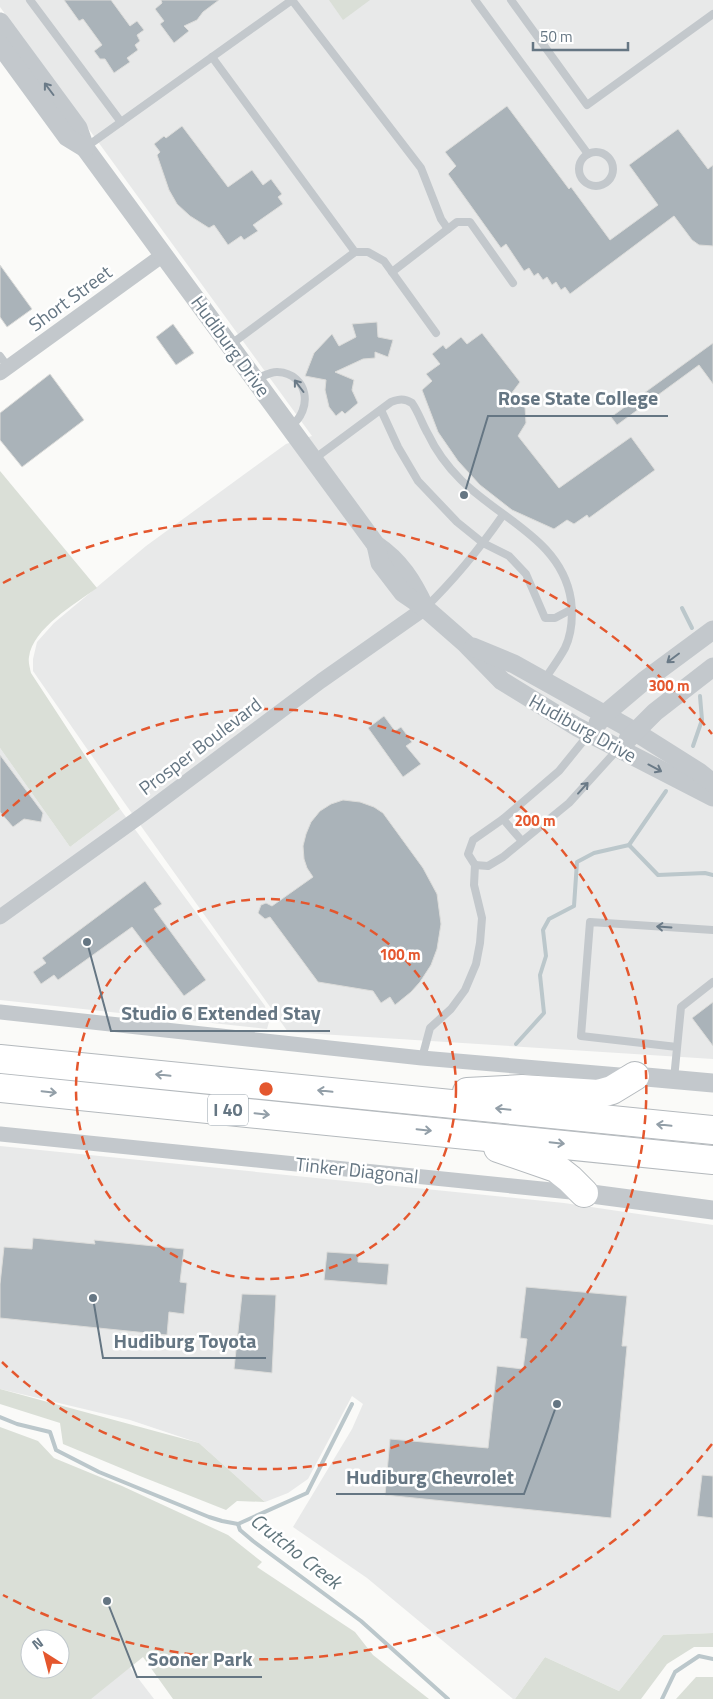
<svg xmlns="http://www.w3.org/2000/svg" width="713" height="1699" viewBox="0 0 713 1699" font-family="'Titillium Web',sans-serif">
<style>
.built{fill:#e8e9e9}
.green{fill:#dadfd7;fill-rule:evenodd}
.lines{fill:none;stroke-linecap:round;stroke-linejoin:round}
.stream{stroke:#bbc7cb;stroke-width:4}
.building{fill:#aab3b9;stroke:#dcdcda}
.motorway-casing{stroke:#b4b9bd;stroke-width:30}
.service{stroke:#c3c8cc;stroke-width:8}
.minor{stroke:#c3c8cc;stroke-width:15}
.tertiary{stroke:#c3c8cc;stroke-width:19}
.motorway{stroke:#fff;stroke-width:28}
.oneway{stroke:#6a7a87}
.oneway2{stroke:#939fa8}
.ring{fill:none;stroke:#e4572e;stroke-width:2.5;stroke-dasharray:9 6}
.labels{text-anchor:middle;stroke-width:5;stroke-linejoin:round;paint-order:stroke}
.shield{fill:#fff;stroke:#939fa8;stroke-width:1}
.shield-label{font-size:18px;font-weight:bold;fill:#657683}
.street-label{font-size:19px;fill:#657683;stroke:#fff}
.water-label{font-size:20px;font-style:italic;fill:#60757c;stroke:#fff}
.centre{fill:#e4572e;stroke:#fff;stroke-width:2.5}
.ring-label{font-size:15px;text-anchor:middle;font-weight:bold;fill:#e4572e;stroke:#fff;stroke-width:5;stroke-linejoin:round;paint-order:stroke}
.leader{fill:none;stroke:#657683;stroke-width:2}
.callout-dot{fill:#657683;stroke:#fff;stroke-width:2}
.callout-label{font-size:20px;text-anchor:middle;font-weight:bold;fill:#657683;stroke:#fff;stroke-width:5;stroke-linejoin:round;paint-order:stroke}
</style>
<rect width="100%" height="100%" fill="#fafaf8"/>
<g class="built">
<path d="M0,0H713V1059L288,1032L126,805L33,671V659L37,642L54,623L146,546L286,444L312,436L0,7Z"/>
<path d="M0,748L70,847L120,809L265,1006L269,1022L267,1029L0,1000Z"/>
<path d="M0,1146L564,1203L713,1225V1633L663,1635L619,1691L545,1657L515,1699H513L367,1578L293,1527L352,1429L363,1404L352,1396L308,1479L288,1493L265,1502L199,1443L130,1420L0,1389Z"/>
<path d="M128,1665L154,1699H82Z"/>
</g>
<g class="green">
<path d="M329,0H370L343,20Z"/>
<path d="M0,471L97,588C75,604 33,628 29,657C28,662 30,668 31,673L120,809L70,847L0,748Z"/>
<path d="M0,1389L199,1443L265,1502L237,1501L226,1510L140,1476L63,1444L60,1423L0,1404Z"/>
<path d="M0,1427L38,1441L54,1458L122,1486L228,1535L262,1562L257,1567L355,1632L373,1655L429,1699H173L143,1657L91,1699H0ZM30,1639H60V1669H30Z"/>
<path d="M713,1633V1647H694L667,1664L641,1699H515L545,1657L619,1691L663,1635Z"/>
<path d="M696,1677H713V1699H676Z"/>
</g>
<g class="lines">
<g class="stream">
<path d="M682,608L692,628"/>
<path d="M693,746L702,720L700,696"/>
<path d="M629,845L666,791"/>
<path d="M516,1044L544,1013L540,975L546,956L543,930L549,919L574,906L577,862L594,853L629,845L658,875L705,873L713,875"/>
<path d="M0,1417L17,1424L50,1432L56,1450L99,1472L209,1517L222,1521L238,1524"/>
<path d="M238,1524L240,1530L253,1541L361,1621L448,1699"/>
<path d="M238,1524L307,1493L352,1404"/>
<path d="M662,1699L675,1672L699,1656L713,1659"/>
</g>
</g>
<g class="building">
<path d="M64,0H111L130,26L137,21L144,30L137,35L140,41L135,45L138,50L127,58L130,62L114,73L105,59H100L94,51L102,45L83,19L79,21Z"/>
<path d="M161,0H219L203,12L197,20L184,26L189,31L174,43L160,24L164,21L155,9L162,3Z"/>
<path d="M507,106L569,189L571,187L610,240L658,205L629,165L678,129L708,169L713,165V246L699,245L692,240L674,216L570,294L565,287L561,290L556,282L552,285L547,277L543,280L538,273L534,276L529,268L524,271L506,244L501,248L448,174L456,166L445,152Z"/>
<path d="M182,126L228,187L252,170L263,185L271,179L282,194L278,197L283,204L253,225L258,231L244,240L241,236L228,245L214,225L209,228L190,216L177,204L169,190L157,155L160,152L154,144L164,136L166,138Z"/>
<path d="M0,265L32,309L7,327L0,317Z"/>
<path d="M377,322L378,337L393,340L388,357L375,352V358L363,359L335,372L354,380L352,390L358,403L345,414L342,411L336,416L329,407L325,390L326,380L305,376L314,353L332,334L339,346L356,337L352,324Z"/>
<path d="M173,324L194,353L176,365L156,337Z"/>
<path d="M482,333L520,382L511,394L525,407L526,423L518,436L559,488L631,437L655,470L589,518L587,515L574,524L567,520L554,529L512,510L480,485L458,461L438,432L422,390L432,381L426,374L440,364L432,354L443,345L446,349L461,337L467,344Z"/>
<path d="M713,343V384L699,365L617,425L611,417Z"/>
<path d="M50,374L84,420L22,467L0,440V413Z"/>
<path d="M384,716L395,731L401,727L412,742L406,746L421,764L403,777L368,728Z"/>
<path d="M0,755L43,813L41,822L24,819L13,827L0,812Z"/>
<path d="M343,800L360,802L374,807L383,813L423,868L437,894L441,924L437,949L431,965L420,982L411,992L395,1005L390,997L381,1003L373,991L318,982L270,917L265,919L258,913L261,905L266,903L272,906L313,877L307,868L304,859L303,846L306,834L311,822L320,811L331,804Z"/>
<path d="M145,881L162,904L154,909L206,980L184,996L132,927L58,980L54,975L41,984L33,972L46,963L42,958Z"/>
<path d="M713,1002V1046L692,1018Z"/>
<path d="M33,1238L95,1244L94,1240L184,1249L180,1282L187,1283L184,1314L169,1312L167,1335L0,1318V1284L4,1247L32,1249Z"/>
<path d="M327,1252L358,1254V1262L389,1264L387,1285L324,1280Z"/>
<path d="M526,1287L627,1296L622,1346H627L611,1518L385,1495L390,1439L488,1448L497,1366L523,1369L527,1339L520,1338Z"/>
<path d="M242,1294L276,1295L272,1373L234,1369Z"/>
<path d="M702,1475L713,1476V1518L697,1516Z"/>
</g>
<g class="lines">
<defs>
<g id="motorway">
<path d="M0,1059L713,1130"/>
<path d="M0,1088L713,1160"/>
<path d="M467,1092L522,1089L598,1094L612,1090L635,1076"/>
<path d="M498,1148L556,1168L570,1179L584,1193"/>
</g>
</defs>
<use href="#motorway" class="motorway-casing"/>
<g class="service">
<path d="M30,0L121,122"/>
<path d="M292,0L421,168L441,219L448,229"/>
<path d="M475,0L588,154"/>
<path d="M511,0L587,105L713,14"/>
<path d="M212,57L355,252"/>
<path d="M86,147L292,0"/>
<circle cx="596" cy="169" r="17"/>
<path d="M392,272L457,222H470L513,283"/>
<path d="M230,345L355,252H368L384,261L436,333"/>
<path d="M0,356L8,367"/>
<path d="M255,379C262,377 271,371 278,372C308,374 314,409 290,427"/>
<path d="M381,410L398,447L418,481L457,522L483,543L509,556L526,574L545,618H555L572,609"/>
<path d="M314,459L391,402C399,399 404,398 412,403C419,413 422,424 428,434C436,451 447,466 461,480C500,519 562,540 571,600C573,617 572,633 565,648C559,659 551,670 544,680"/>
<path d="M425,608C454,580 480,548 503,515"/>
<path d="M503,819L522,841"/>
<path d="M475,865L488,866L503,857L569,803L618,749"/>
<path d="M677,1047L581,1036L590,922L713,930"/>
<path d="M422,1058L430,1028L451,1009L465,990L476,964L480,943L482,918L474,885L475,865L468,854L473,840L503,819L559,771L589,734"/>
<path d="M674,1079L681,1007L713,982"/>
</g>
<g class="minor">
<path d="M0,373L163,255"/>
<path d="M0,917L142,815L321,681L425,608"/>
<path d="M0,1012L422,1058L631,1076"/>
<path d="M0,1134L581,1193"/>
</g>
<g class="tertiary">
<path d="M0,22L78,128L85,148L376,545C400,561 413,582 425,608"/>
<path d="M0,45L67,137L85,148"/>
<path d="M376,545L380,563L403,593L425,608L465,643L502,681L577,727L713,797"/>
<path d="M473,647L514,664L634,731L699,772L713,783"/>
<path d="M598,723L605,714L644,681L713,630"/>
<path d="M628,739L655,712L713,667"/>
<path d="M635,1076L713,1083"/>
<path d="M584,1193L713,1210"/>
</g>
<use href="#motorway" class="motorway"/>
</g>
<defs><path id="oneway-shaft" d="M-6 0H5M1.5-3L5.5 0L1.5 3" fill="none" stroke-width="1.6" stroke-linecap="round" stroke-linejoin="round" transform="scale(1.25)"/></defs>
<g class="oneway">
<use href="#oneway-shaft" transform="translate(49 89) rotate(-127)"/>
<use href="#oneway-shaft" transform="translate(299 386) rotate(-127)"/>
<use href="#oneway-shaft" transform="translate(673 658) rotate(143)"/>
<use href="#oneway-shaft" transform="translate(655 768) rotate(28)"/>
<use href="#oneway-shaft" transform="translate(583 788) rotate(-48)"/>
<use href="#oneway-shaft" transform="translate(664 927) rotate(-176)"/>
</g>
<g class="oneway2">
<use href="#oneway-shaft" transform="translate(163 1075) rotate(-174)"/>
<use href="#oneway-shaft" transform="translate(325 1091) rotate(-174)"/>
<use href="#oneway-shaft" transform="translate(49 1092) rotate(6)"/>
<use href="#oneway-shaft" transform="translate(503 1109) rotate(-174)"/>
<use href="#oneway-shaft" transform="translate(262 1114) rotate(6)"/>
<use href="#oneway-shaft" transform="translate(664 1125) rotate(-174)"/>
<use href="#oneway-shaft" transform="translate(424 1130) rotate(6)"/>
<use href="#oneway-shaft" transform="translate(557 1143) rotate(6)"/>
</g>
<g class="ring">
<circle cx="266" cy="1089" r="190"/>
<path d="M2 816A380 380 0 1 1 2 1362"/>
<path d="M712 1444A570 570 0 0 1 3 1595M3 583A570 570 0 0 1 712 734"/>
</g>
<g class="labels">
<rect class="shield" x="208" y="1094.5" width="40" height="31" rx="4"/>
<g class="shield-label">
<text x="228" y="1116">I 40</text>
</g>
<g class="street-label">
<text transform="translate(70 298) rotate(-36)" y="7">Short Street</text>
<text transform="translate(231 346) rotate(54)" y="7">Hudiburg Drive</text>
<text transform="translate(583 728) rotate(29)" y="7">Hudiburg Drive</text>
<text transform="translate(200 746) rotate(-37)" y="7">Prosper Boulevard</text>
<text transform="translate(357 1170) rotate(6)" y="7">Tinker Diagonal</text>
</g>
<g class="water-label">
<text transform="translate(296 1551) rotate(38)" y="7">Crutcho Creek</text>
</g>
</g>
<circle cx="266" cy="1089" r="8" class="centre"/>
<g class="ring-label">
<text x="669" y="691">300 m</text>
<text x="535" y="826">200 m</text>
<text x="400" y="960">100 m</text>
</g>
<path class="leader" d="M464 495L488 416H668M87 942L111 1031H330M93 1298L103 1358H266M557 1404L524 1494H336M107 1601L137 1677H262"/>
<g class="callout-dot">
<circle cx="464" cy="495" r="5"/>
<circle cx="87" cy="942" r="5"/>
<circle cx="93" cy="1298" r="5"/>
<circle cx="557" cy="1404" r="5"/>
<circle cx="107" cy="1601" r="5"/>
</g>
<g class="callout-label">
<text x="578" y="405">Rose State College</text>
<text x="221" y="1020">Studio 6 Extended Stay</text>
<text x="185" y="1348">Hudiburg Toyota</text>
<text x="430" y="1484">Hudiburg Chevrolet</text>
<text x="200" y="1666">Sooner Park</text>
</g>
<g transform="translate(45 1654) rotate(324)"><circle r="24" fill="#ffffff" stroke="#c1c8cd"/>
<path d="M0-4L9 19L0 12L-9 19Z" fill="#e4572e"/>
<text y="-8" font-size="14" font-weight="bold" text-anchor="middle" fill="#657683">N</text>
</g>
<path d="M533 42v8h95v-8" fill="none" stroke="#657683" stroke-width="2.5"/>
<text x="540" y="42" font-size="15" fill="#657683" stroke="#ffffff" stroke-width="4" paint-order="stroke">50 m</text>
</svg>
